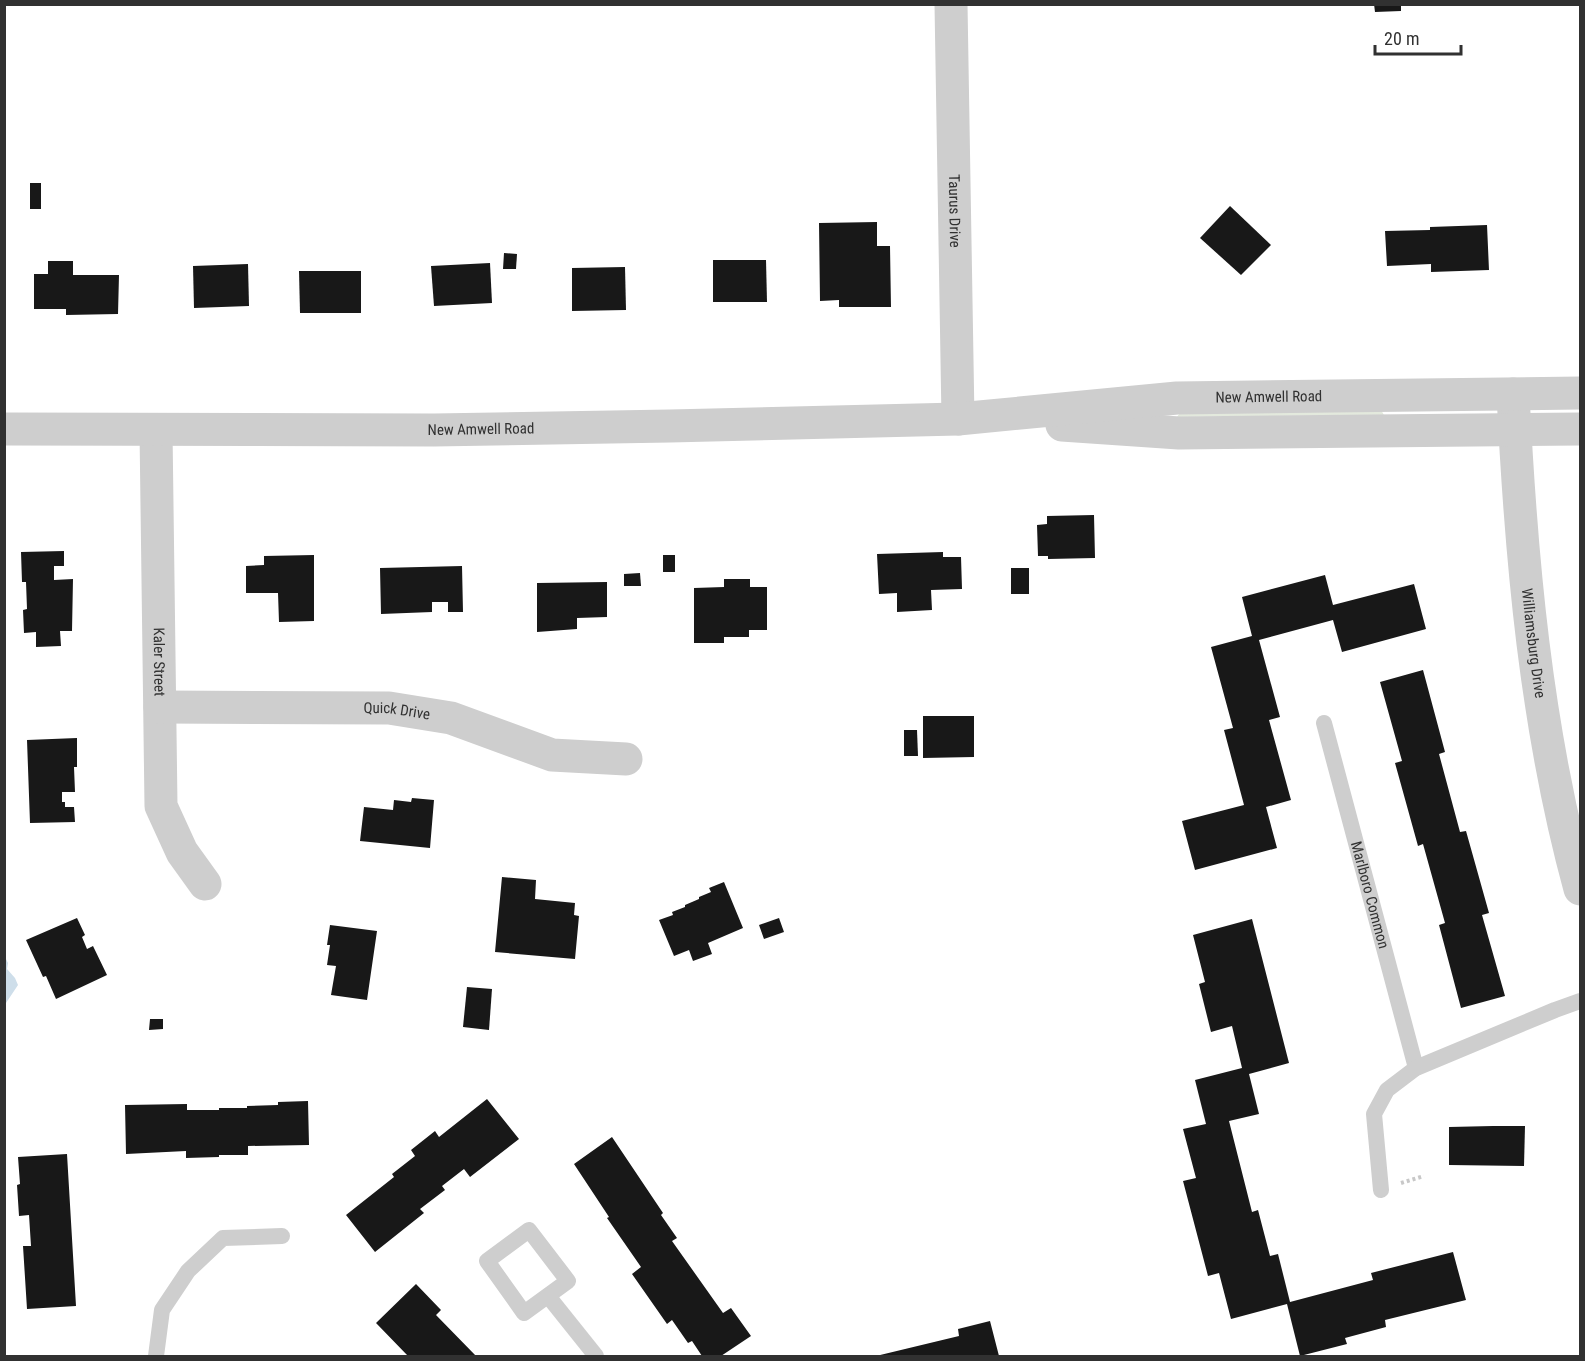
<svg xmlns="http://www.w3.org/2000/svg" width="1585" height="1361" viewBox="0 0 1585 1361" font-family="'Roboto Condensed',sans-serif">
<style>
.green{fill:#e3e9dd}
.water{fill:#cedeea}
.building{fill:#181818}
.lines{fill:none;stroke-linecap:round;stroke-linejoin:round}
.path{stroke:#c8c8c8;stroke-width:4;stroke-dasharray:3 3;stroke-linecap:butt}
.service{stroke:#cecece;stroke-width:16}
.minor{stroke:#cecece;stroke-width:33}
.tertiary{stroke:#cecece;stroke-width:33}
.labels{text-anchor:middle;stroke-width:6;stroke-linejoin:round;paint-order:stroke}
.street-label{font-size:15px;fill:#313131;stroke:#fff}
</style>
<rect width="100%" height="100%" fill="#fff"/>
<path class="green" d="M1381,410L1384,415L1177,417L1179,414Z"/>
<path class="water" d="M5,957L8,963L7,969L15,978L18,985L6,1003H4Z"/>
<g class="building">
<path d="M1374,4H1401V11L1375,12Z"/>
<rect x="30" y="183" width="11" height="26"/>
<path d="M1230,206L1271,245L1241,275L1200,238Z"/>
<path d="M877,222V246H890L891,307H839V300L820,301L819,223Z"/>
<path d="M1487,225L1489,270L1431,272V264L1387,266L1385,231L1430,230V227Z"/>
<path d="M504,253L517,254L516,269H503Z"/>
<path d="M713,260H766L767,302H713Z"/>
<path d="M48,261H73V275H119L118,314L66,315V309H34V274H48Z"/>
<path d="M490,263L492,303L434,306L431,266Z"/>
<path d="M248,264L249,306L194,308L193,266Z"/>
<path d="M625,267L626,310L572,311V268Z"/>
<path d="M299,271H361V313H300Z"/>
<path d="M1094,515L1095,558L1048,559V556H1038L1037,525L1047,524V516Z"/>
<path d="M64,551V566H54V580L73,579L72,631H60L61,646L36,647V632L24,633L23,610L27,609L26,582H22L21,552Z"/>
<path d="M943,552V557H961L962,589L931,590L932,610L897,612V593L879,594L877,554Z"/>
<path d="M314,555V621L279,622L278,593H246V566L264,565V556Z"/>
<rect x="663" y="555" width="12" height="17"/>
<path d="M462,566L463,612H448V602H432V612L381,614L380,568Z"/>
<rect x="1011" y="568" width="18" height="26"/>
<path d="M640,573L641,586H624V574Z"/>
<path d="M1325,575L1333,605L1414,584L1426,629L1342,652L1333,620L1259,640L1280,717L1269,720L1291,800L1266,807L1277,848L1195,870L1182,821L1244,805L1224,730L1233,728L1211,647L1252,636L1242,597Z"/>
<path d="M724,579H750V587H767V630H749V637H724V643H694V588L724,587Z"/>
<path d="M607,582V617L577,618V629L537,632V583Z"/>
<path d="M1423,670L1445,752L1439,754L1460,832L1466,831L1489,913L1482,915L1505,996L1461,1008L1439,925L1445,923L1423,844L1418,846L1395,763L1402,761L1380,682Z"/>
<path d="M923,716H974V757L923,758Z"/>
<path d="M904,730H917L918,756H904Z"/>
<path d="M77,738V767H74L75,792H62V802H65V807H74L75,822L30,823L27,740Z"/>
<path d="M412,798L434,800L430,848L360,841L364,807L393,810L394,800L411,802Z"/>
<path d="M502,877L536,880L535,899L575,903L574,915L579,916L575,959L495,952Z"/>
<path d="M724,882L743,928L708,943L712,954L693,961L689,950L674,956L659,920L673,915L672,912L685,907V905L699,899V897L711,892L709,888Z"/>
<path d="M77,918L85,935L82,937L87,949L93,946L107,975L56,999L46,976L43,977L26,940Z"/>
<path d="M779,918L784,932L764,939L759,925Z"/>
<path d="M1252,919L1289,1063L1249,1074L1259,1114L1229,1121L1252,1212L1258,1210L1270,1256L1278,1254L1290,1302L1373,1280L1371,1273L1453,1252L1466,1300L1385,1320L1386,1327L1345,1338L1347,1344L1300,1356L1287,1304L1231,1319L1219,1273L1208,1276L1183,1181L1196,1178L1183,1129L1206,1124L1195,1080L1242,1068L1232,1026L1211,1032L1199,984L1205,982L1193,935Z"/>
<path d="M330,925L377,931L367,1000L331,995L336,966L327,965L330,945H327Z"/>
<path d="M467,987L492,989L489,1030L463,1027Z"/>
<path d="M150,1019H163V1029L149,1030Z"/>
<path d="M487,1099L519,1139L470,1177L464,1169L442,1186L445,1190L420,1209L424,1213L375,1252L346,1215L394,1177L392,1174L415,1156L411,1150L435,1131L439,1137Z"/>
<path d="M308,1101L309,1145L248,1146V1155H219V1157L186,1158V1151L126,1154L125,1105L187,1104V1110H219V1108H247V1106L278,1105V1102Z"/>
<path d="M1493,1126H1525L1524,1166L1449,1165V1127Z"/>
<path d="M612,1137L663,1213L661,1215L677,1238L672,1241L723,1313L731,1308L751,1336L721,1356H702L692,1341L688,1343L672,1320L667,1324L632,1274L641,1267L607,1218L609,1217L574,1164Z"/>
<path d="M67,1154L76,1306L27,1309L23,1246H31L29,1215L19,1216L17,1185L20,1184L18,1157Z"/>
<path d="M416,1284L441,1310L436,1315L476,1356H408L376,1323Z"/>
<path d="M990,1321L999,1356H876L959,1336L958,1329Z"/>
</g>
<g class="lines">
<path class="path" d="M1401,1183L1424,1176"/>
<g class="service">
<path id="s1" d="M1324,723L1416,1068"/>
<path d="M1381,1190L1374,1114L1387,1090L1416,1068L1555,1010L1580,1001"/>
<path d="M529,1230L568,1281L524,1313L487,1261Z"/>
<path d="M548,1296L596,1356"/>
<path d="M156,1356L162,1310L188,1271L223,1238L282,1236"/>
</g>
<g class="minor">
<path id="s2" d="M951,4L958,419"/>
<path id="s3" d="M1513,394C1521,560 1536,728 1580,889"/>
<path id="s4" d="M156,430L161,806L182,852L205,884"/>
<path id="s5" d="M160,707L389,708L451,718L552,755L626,759"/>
</g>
<g class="tertiary">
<path d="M1062,425L1179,433L1580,429"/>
<path id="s6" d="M4,429L434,430L670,426L958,419L1177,398L1580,393"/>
</g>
</g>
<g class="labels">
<g class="street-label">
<text dy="5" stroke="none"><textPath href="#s2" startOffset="207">Taurus Drive</textPath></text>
<text dy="5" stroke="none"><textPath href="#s6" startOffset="1266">New Amwell Road</textPath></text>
<text dy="5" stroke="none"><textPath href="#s6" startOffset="477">New Amwell Road</textPath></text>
<text dy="5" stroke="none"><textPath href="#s3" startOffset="250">Williamsburg Drive</textPath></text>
<text dy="5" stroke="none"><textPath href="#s4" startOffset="232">Kaler Street</textPath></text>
<text dy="5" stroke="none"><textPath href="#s5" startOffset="237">Quick Drive</textPath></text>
<text dy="5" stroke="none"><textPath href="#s1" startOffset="178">Marlboro Common</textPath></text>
</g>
</g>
<rect width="1585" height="1361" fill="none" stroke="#313131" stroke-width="12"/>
<path d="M1375 45v9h86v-9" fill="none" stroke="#313131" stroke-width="3"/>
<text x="1384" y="45" font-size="18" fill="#313131" stroke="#ffffff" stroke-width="4.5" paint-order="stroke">20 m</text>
</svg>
